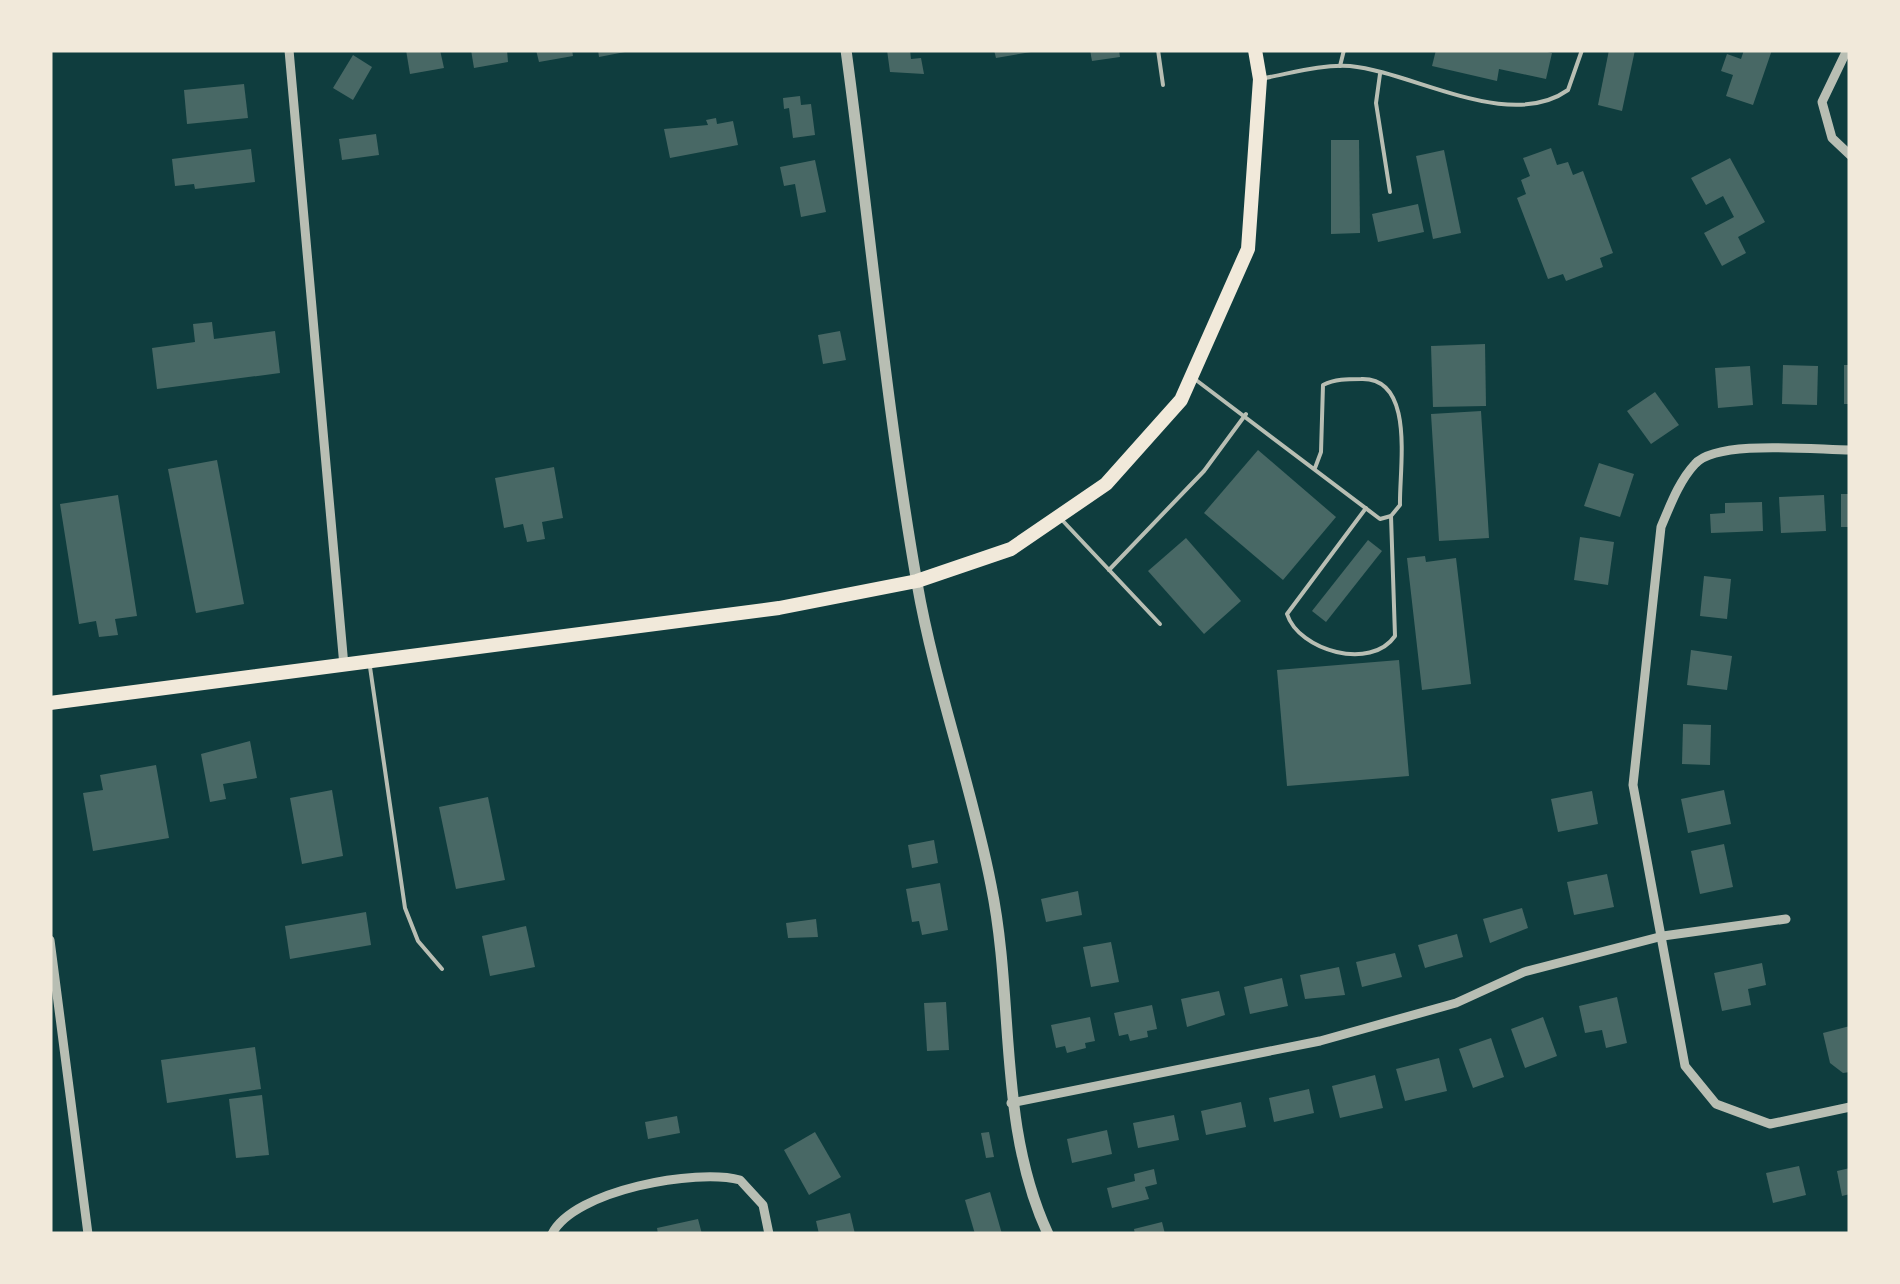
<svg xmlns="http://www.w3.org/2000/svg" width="1900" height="1284" viewBox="0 0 1900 1284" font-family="'Noto Sans',sans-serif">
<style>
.building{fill:#486865}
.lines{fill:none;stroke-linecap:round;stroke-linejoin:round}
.service{stroke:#b8beb3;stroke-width:4}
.minor{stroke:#b8beb3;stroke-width:9}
.tertiary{stroke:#b8beb3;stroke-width:11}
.trunk{stroke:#f1e9da;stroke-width:14}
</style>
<rect width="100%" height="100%" fill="#0f3d3e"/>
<g class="building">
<path d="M406,50H440L444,68L410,74Z"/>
<path d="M471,50H507L508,62L474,68Z"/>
<path d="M536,50H572L573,56L539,62Z"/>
<path d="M598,50H624L625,52L599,57Z"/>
<path d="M887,50H910L911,59L921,58L924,74L890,72Z"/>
<path d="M994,50H1031V52L996,58Z"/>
<path d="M1090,50H1119L1120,57L1092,61Z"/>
<path d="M1436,50H1539L1552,53L1546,79L1499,69L1497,81L1432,66Z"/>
<path d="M1609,50H1635L1622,111L1598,105Z"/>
<path d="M1744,50H1772L1753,105L1726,96L1733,75L1721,71L1727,54L1741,59Z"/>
<path d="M353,55L372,67L353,100L333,88Z"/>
<path d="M244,84L248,118L187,124L184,90Z"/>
<path d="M800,96L801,105L811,104L815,135L793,138L789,108L784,109L783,98Z"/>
<path d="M716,118L717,124L733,121L738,145L670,158L664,129L708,125L706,120Z"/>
<path d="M376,134L379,155L342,160L339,139Z"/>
<path d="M1331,140H1359L1360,233L1331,234Z"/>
<path d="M1551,148L1557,165L1568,162L1573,175L1583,171L1613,253L1600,258L1603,267L1566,281L1563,274L1548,279L1517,198L1526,194L1521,180L1530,176L1523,158Z"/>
<path d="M251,149L255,182L195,189L194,184L175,186L172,159Z"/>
<path d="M1444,150L1461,233L1433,239L1416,156Z"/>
<path d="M1730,158L1765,222L1738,237L1746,253L1722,266L1704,233L1734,217L1723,196L1706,205L1691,178Z"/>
<path d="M815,160L826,212L801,217L795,184L784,186L780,167Z"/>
<path d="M1418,204L1424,232L1378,242L1372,214Z"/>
<path d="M212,322L214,339L275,331L280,373L157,389L152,348L195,342L193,324Z"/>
<path d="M840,331L846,360L823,364L818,335Z"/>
<path d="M1485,344L1486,406L1433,407L1431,346Z"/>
<path d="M1783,365L1818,366L1817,405L1782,404Z"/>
<rect x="1844" y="365" width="6" height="39"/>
<path d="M1750,366L1753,405L1718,408L1715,368Z"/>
<path d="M1655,392L1679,425L1651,444L1627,411Z"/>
<path d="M1481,411L1489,538L1439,541L1431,414Z"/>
<path d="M1258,450L1336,517L1283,580L1204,513Z"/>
<path d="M217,460L244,604L196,613L168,469Z"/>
<path d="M1599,463L1634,474L1620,517L1584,506Z"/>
<path d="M554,467L563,518L542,522L545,539L527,542L523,524L504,528L495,478Z"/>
<rect x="1841" y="494" width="9" height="33"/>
<path d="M118,495L137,616L115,619L118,635L99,637L96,621L79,624L60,504Z"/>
<path d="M1824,495L1826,531L1781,533L1779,497Z"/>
<path d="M1762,502L1763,531L1711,533L1710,514L1725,513V503Z"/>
<path d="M1580,537L1614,542L1608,585L1574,580Z"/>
<path d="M1186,538L1241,601L1204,634L1148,571Z"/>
<path d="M1368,540L1382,551L1326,622L1312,611Z"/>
<path d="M1425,556L1426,562L1456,558L1471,684L1422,690L1407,558Z"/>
<path d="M1704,576L1731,579L1727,619L1700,616Z"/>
<path d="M1691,650L1732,656L1727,690L1687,685Z"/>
<path d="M1399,660L1409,776L1287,786L1277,670Z"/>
<path d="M1683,724L1711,725L1710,765L1682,764Z"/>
<path d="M250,741L257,778L223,784L226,799L210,802L201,754Z"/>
<path d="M156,765L169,838L93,851L83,793L103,790L100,775Z"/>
<path d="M332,790L343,856L302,864L290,798Z"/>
<path d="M1724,790L1731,824L1688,833L1681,799Z"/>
<path d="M1592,791L1598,824L1558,832L1551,799Z"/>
<path d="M488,797L505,880L456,889L439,807Z"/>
<path d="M934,840L938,863L912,868L908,845Z"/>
<path d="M1724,844L1733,887L1700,894L1691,851Z"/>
<path d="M1607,874L1614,907L1574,915L1567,882Z"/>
<path d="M940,883L948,930L922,935L919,921L912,922L906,889Z"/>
<path d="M1078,891L1082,915L1046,922L1041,899Z"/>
<path d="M1522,908L1528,928L1490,943L1483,919Z"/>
<path d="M366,912L371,945L290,959L285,926Z"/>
<path d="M816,919L818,937L788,938L786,923Z"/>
<path d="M526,926L535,967L490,976L482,936Z"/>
<path d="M1457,934L1463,957L1425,968L1418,945Z"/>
<path d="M1111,942L1119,982L1091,987L1083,947Z"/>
<path d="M1395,953L1402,977L1362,987L1356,962Z"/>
<path d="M1762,963L1766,985L1748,989L1751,1005L1722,1011L1714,973Z"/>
<path d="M1339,967L1345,995L1305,999L1300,975Z"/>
<path d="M1282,978L1288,1006L1250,1014L1244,987Z"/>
<path d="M1219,991L1225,1015L1187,1027L1181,999Z"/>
<path d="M1617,997L1627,1043L1606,1048L1602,1030L1585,1033L1579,1006Z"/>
<path d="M946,1002L949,1050L927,1051L924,1003Z"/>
<path d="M1152,1005L1157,1029L1147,1031L1148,1037L1130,1041L1128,1034L1119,1036L1114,1013Z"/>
<path d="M1090,1017L1095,1041L1085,1043L1086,1048L1067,1053L1065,1046L1056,1048L1051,1025Z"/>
<path d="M1543,1017L1557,1056L1525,1068L1511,1029Z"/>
<path d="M1850,1026V1072L1843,1073L1830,1063L1823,1033Z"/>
<path d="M1491,1038L1504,1077L1473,1088L1459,1049Z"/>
<path d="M255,1047L261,1089L167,1103L161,1060Z"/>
<path d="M1439,1058L1447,1091L1405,1101L1396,1069Z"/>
<path d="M1375,1075L1383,1108L1340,1118L1332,1086Z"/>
<path d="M1309,1089L1314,1113L1274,1122L1269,1098Z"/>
<path d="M262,1095L269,1155L236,1158L229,1099Z"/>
<path d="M1241,1102L1246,1127L1206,1135L1201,1111Z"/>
<path d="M1174,1115L1179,1140L1138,1148L1133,1123Z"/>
<path d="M677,1116L680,1133L648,1139L645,1122Z"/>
<path d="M1107,1130L1112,1154L1072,1163L1067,1139Z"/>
<path d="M815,1132L841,1177L809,1195L784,1150Z"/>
<path d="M989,1132L994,1157L986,1158L981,1133Z"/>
<path d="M1799,1166L1806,1195L1773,1203L1766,1173Z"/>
<path d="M1850,1168V1194L1842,1196L1837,1171Z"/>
<path d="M1154,1169L1157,1184L1145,1187L1149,1199L1112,1208L1107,1188L1135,1181L1134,1174Z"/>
<path d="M990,1192L1002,1234H975L965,1200Z"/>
<path d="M850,1213L855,1234H819L816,1221Z"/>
<path d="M698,1219L702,1234H658L657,1228Z"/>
<path d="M1162,1222L1165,1234H1135L1134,1229Z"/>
</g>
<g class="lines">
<g class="service">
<path d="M1158,50L1163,85"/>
<path d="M1340,66L1344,50"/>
<path d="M1380,74L1376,103L1390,192"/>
<path d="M1265,78C1292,73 1322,64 1350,66C1413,72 1509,132 1568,90L1582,50"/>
<path d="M1196,380L1380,519L1391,516L1400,505C1399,469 1416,377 1361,379C1347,379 1335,379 1323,385L1321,452L1315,468"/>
<path d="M1366,508L1287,614C1299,651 1371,671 1395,636L1391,516"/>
<path d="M1062,520L1160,624"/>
<path d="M1109,570L1204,471L1246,414"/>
<path d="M370,667L405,908L418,941L442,969"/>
</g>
<g class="minor">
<path d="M289,50L344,666"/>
<path d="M1847,50L1822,102L1832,138L1850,155"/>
<path d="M1850,450C1816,450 1717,439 1695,464C1679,481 1670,506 1661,527L1633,785L1685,1066L1716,1104L1770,1124L1850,1107"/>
<path d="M50,940L88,1234"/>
<path d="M1011,1103L1320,1041L1456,1003L1524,972L1663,936L1786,919"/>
<path d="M552,1234C574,1190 697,1168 740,1180L763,1205L769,1234"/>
</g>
<path class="tertiary" d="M846,50C870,227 886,407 917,583C935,686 971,783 991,885C1015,1002 997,1124 1048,1234"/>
<path class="trunk" d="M50,703L779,608L917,581L1011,549L1106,484L1181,400L1248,249L1260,79L1255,50"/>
</g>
<rect width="1900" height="1284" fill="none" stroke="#f1e9da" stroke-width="105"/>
</svg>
